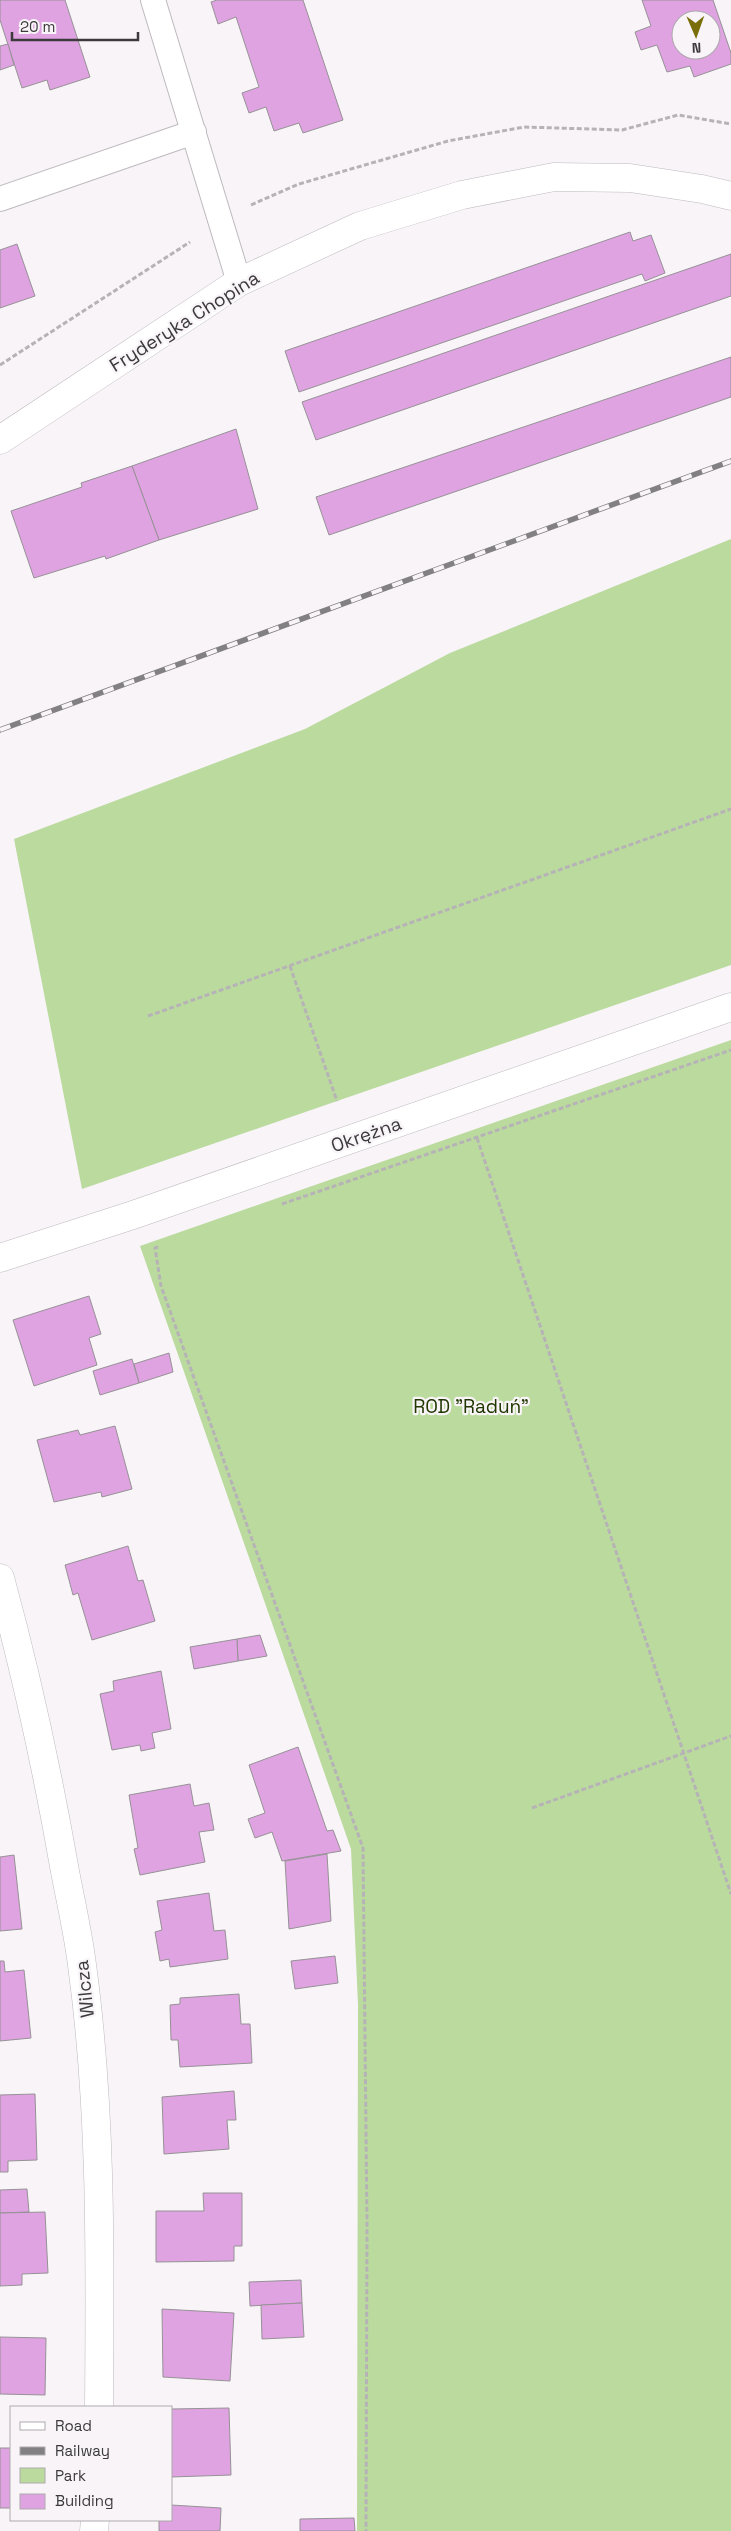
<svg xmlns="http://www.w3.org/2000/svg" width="731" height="2531" viewBox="0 0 731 2531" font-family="'Space Grotesk',sans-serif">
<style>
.green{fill:#bbda9e}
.building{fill:#dfa3e1;stroke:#969296;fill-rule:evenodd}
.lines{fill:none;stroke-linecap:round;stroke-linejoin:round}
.service-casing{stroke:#bebabe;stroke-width:26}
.minor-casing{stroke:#bebabe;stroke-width:29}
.path{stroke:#b6b3b6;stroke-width:3;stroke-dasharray:5 2.5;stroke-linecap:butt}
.service{stroke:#fff;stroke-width:24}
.minor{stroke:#fff;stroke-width:28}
.rail-casing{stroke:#838083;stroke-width:5.5}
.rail{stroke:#f8f4f8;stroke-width:4;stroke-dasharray:11;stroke-linecap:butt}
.labels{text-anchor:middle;stroke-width:4.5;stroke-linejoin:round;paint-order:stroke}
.street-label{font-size:19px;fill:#3c3a3c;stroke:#f8f4f8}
.park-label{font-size:19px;fill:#203700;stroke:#f8f4f8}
</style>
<rect width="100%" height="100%" fill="#f8f4f8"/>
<g class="green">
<path d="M731,539V965L82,1189L14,839L305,729L450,653Z"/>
<path d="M731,1040V2531H357L358,2004L351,1849L140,1246Z"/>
</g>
<g class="building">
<path d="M0,0H65L90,77L50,90L47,80L22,88L0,20Z"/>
<path d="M217,0H303L343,120L303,133L299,123L274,131L266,107L249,113L242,93L259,87L236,17L218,24L211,2Z"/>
<path d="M642,0H713L731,53V64L694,77L690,66L667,72L657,45L641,50L635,32L651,26ZM681,20H711V50H681Z"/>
<path d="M8,44L14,65L0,70V46Z"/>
<path d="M630,232L633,241L651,235L665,273L645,281L642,274L299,392L285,351Z"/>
<path d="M17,244L35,296L0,308V250Z"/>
<path d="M731,254V296L316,440L302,402Z"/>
<path d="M731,357V397L329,535L316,497Z"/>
<path d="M236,429L258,509L159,540L132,466Z"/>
<path d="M132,466L159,540L106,559L105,556L34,578L11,511L82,487L81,483Z"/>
<path d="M89,1296L101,1334L89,1338L97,1365L34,1386L13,1320Z"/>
<path d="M169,1353L173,1372L139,1383L134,1364Z"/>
<path d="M132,1359L139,1383L100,1395L93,1371Z"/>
<path d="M115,1426L132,1489L102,1497L101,1492L54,1502L37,1440L78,1430L80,1435Z"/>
<path d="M128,1546L138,1581L143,1580L155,1621L92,1640L78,1593L73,1595L65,1565Z"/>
<path d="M260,1635L267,1656L238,1661L237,1639Z"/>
<path d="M237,1639L238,1661L194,1669L190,1647Z"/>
<path d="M161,1671L171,1729L152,1733L155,1748L141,1751L140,1745L112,1750L100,1694L114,1691L113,1681Z"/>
<path d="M298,1747L327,1831L333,1830L341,1851L282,1861L272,1832L255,1838L248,1819L265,1813L249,1765Z"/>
<path d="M190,1784L194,1806L209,1803L214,1830L199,1832L205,1862L140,1875L134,1849L138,1848L129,1795Z"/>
<path d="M327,1854L331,1921L289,1929L285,1861Z"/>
<path d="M14,1855L22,1929L0,1931V1857Z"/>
<path d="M209,1893L214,1931L225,1930L228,1959L170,1967L169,1959L160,1961L155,1932L162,1930L157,1901Z"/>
<path d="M335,1956L338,1983L295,1989L291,1961Z"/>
<path d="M0,1961H4L5,1972L24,1970L31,2038L0,2041Z"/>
<path d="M239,1994L241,2024H250L252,2063L180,2067L178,2040H171L170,2005L180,2004V1998Z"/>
<path d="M234,2091L236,2120H227L229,2149L164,2154L162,2097Z"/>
<path d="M35,2094L37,2160L8,2161V2172H0V2095Z"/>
<path d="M27,2189L29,2212L0,2213V2190Z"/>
<path d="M203,2193H242V2246H234V2261L156,2262V2211H204Z"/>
<path d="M45,2212L48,2273L22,2274V2285L0,2286V2213Z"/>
<path d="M301,2280L302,2303L250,2306L249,2282Z"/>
<path d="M302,2303L304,2337L262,2339L261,2305Z"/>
<path d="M162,2309L234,2313L230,2381L163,2377Z"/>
<path d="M0,2337L46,2338L45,2395L0,2394Z"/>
<path d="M229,2408L231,2475L171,2477V2409Z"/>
<rect x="0" y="2448" width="11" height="60"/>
<path d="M171,2505L221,2508L220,2531H159V2520H171Z"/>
<path d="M354,2518L355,2531H300V2519Z"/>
</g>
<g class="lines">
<defs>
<g id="service">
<path d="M153,0L239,282"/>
<path d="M0,199L194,132"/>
</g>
<g id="minor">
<path d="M0,440L239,282L360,226L462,195L554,177L630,178L702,189L731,196"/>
<path d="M0,1258L133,1215L731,1007"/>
<path d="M0,1578C26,1673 47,1769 64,1866C70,1899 78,1932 82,1965C102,2111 100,2260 99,2407"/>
<path d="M94,2531L95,2520"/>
</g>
</defs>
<use href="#service" class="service-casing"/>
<use href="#minor" class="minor-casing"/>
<g class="path">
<path d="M251,205L299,184L448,141L524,127L622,130L678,115L731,124"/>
<path d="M0,365L190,242"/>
<path d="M290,966L337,1101"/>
<path d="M148,1016L731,809"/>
<path d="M477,1138L731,1894"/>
<path d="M282,1204L731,1050"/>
<path d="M158,1247L155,1248L161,1286L363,1848L367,2223L366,2531"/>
<path d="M532,1808L731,1736"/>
</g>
<use href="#service" class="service"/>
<use href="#minor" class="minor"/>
<defs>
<path id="rail" d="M0,730L731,461"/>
</defs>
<use href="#rail" class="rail-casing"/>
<use href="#rail" class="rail"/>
</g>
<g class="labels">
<g class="street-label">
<text transform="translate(184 321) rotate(-32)" y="7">Fryderyka Chopina</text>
<text transform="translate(366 1134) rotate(-19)" y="7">Okrężna</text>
<text transform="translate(84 1989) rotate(-96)" y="7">Wilcza</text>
</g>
<g class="park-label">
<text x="471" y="1413">ROD "Raduń"</text>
</g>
</g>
<rect x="10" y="2406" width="162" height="115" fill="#f8f4f8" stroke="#adaaad"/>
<rect x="20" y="2422" width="25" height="8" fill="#ffffff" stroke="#adaaad"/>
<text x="55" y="2431" font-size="15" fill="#3c3a3c">Road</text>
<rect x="20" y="2447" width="25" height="8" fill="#838083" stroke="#adaaad"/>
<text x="55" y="2456" font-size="15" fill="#3c3a3c">Railway</text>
<rect x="20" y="2468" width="25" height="15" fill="#bbda9e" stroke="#adaaad"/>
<text x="55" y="2481" font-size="15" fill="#3c3a3c">Park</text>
<rect x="20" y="2494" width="25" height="15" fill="#dfa3e1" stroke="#adaaad"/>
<text x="55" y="2506" font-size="15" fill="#3c3a3c">Building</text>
<g transform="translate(696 35) rotate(178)"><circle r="24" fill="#f8f4f8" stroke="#adaaad"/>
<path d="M0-4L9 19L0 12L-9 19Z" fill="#796e0a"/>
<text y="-8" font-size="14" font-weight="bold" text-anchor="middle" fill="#3c3a3c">N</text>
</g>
<path d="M12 32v8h126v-8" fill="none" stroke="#3c3a3c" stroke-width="2.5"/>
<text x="20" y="32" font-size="15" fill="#3c3a3c" stroke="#f8f4f8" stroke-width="4" paint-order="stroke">20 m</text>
</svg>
